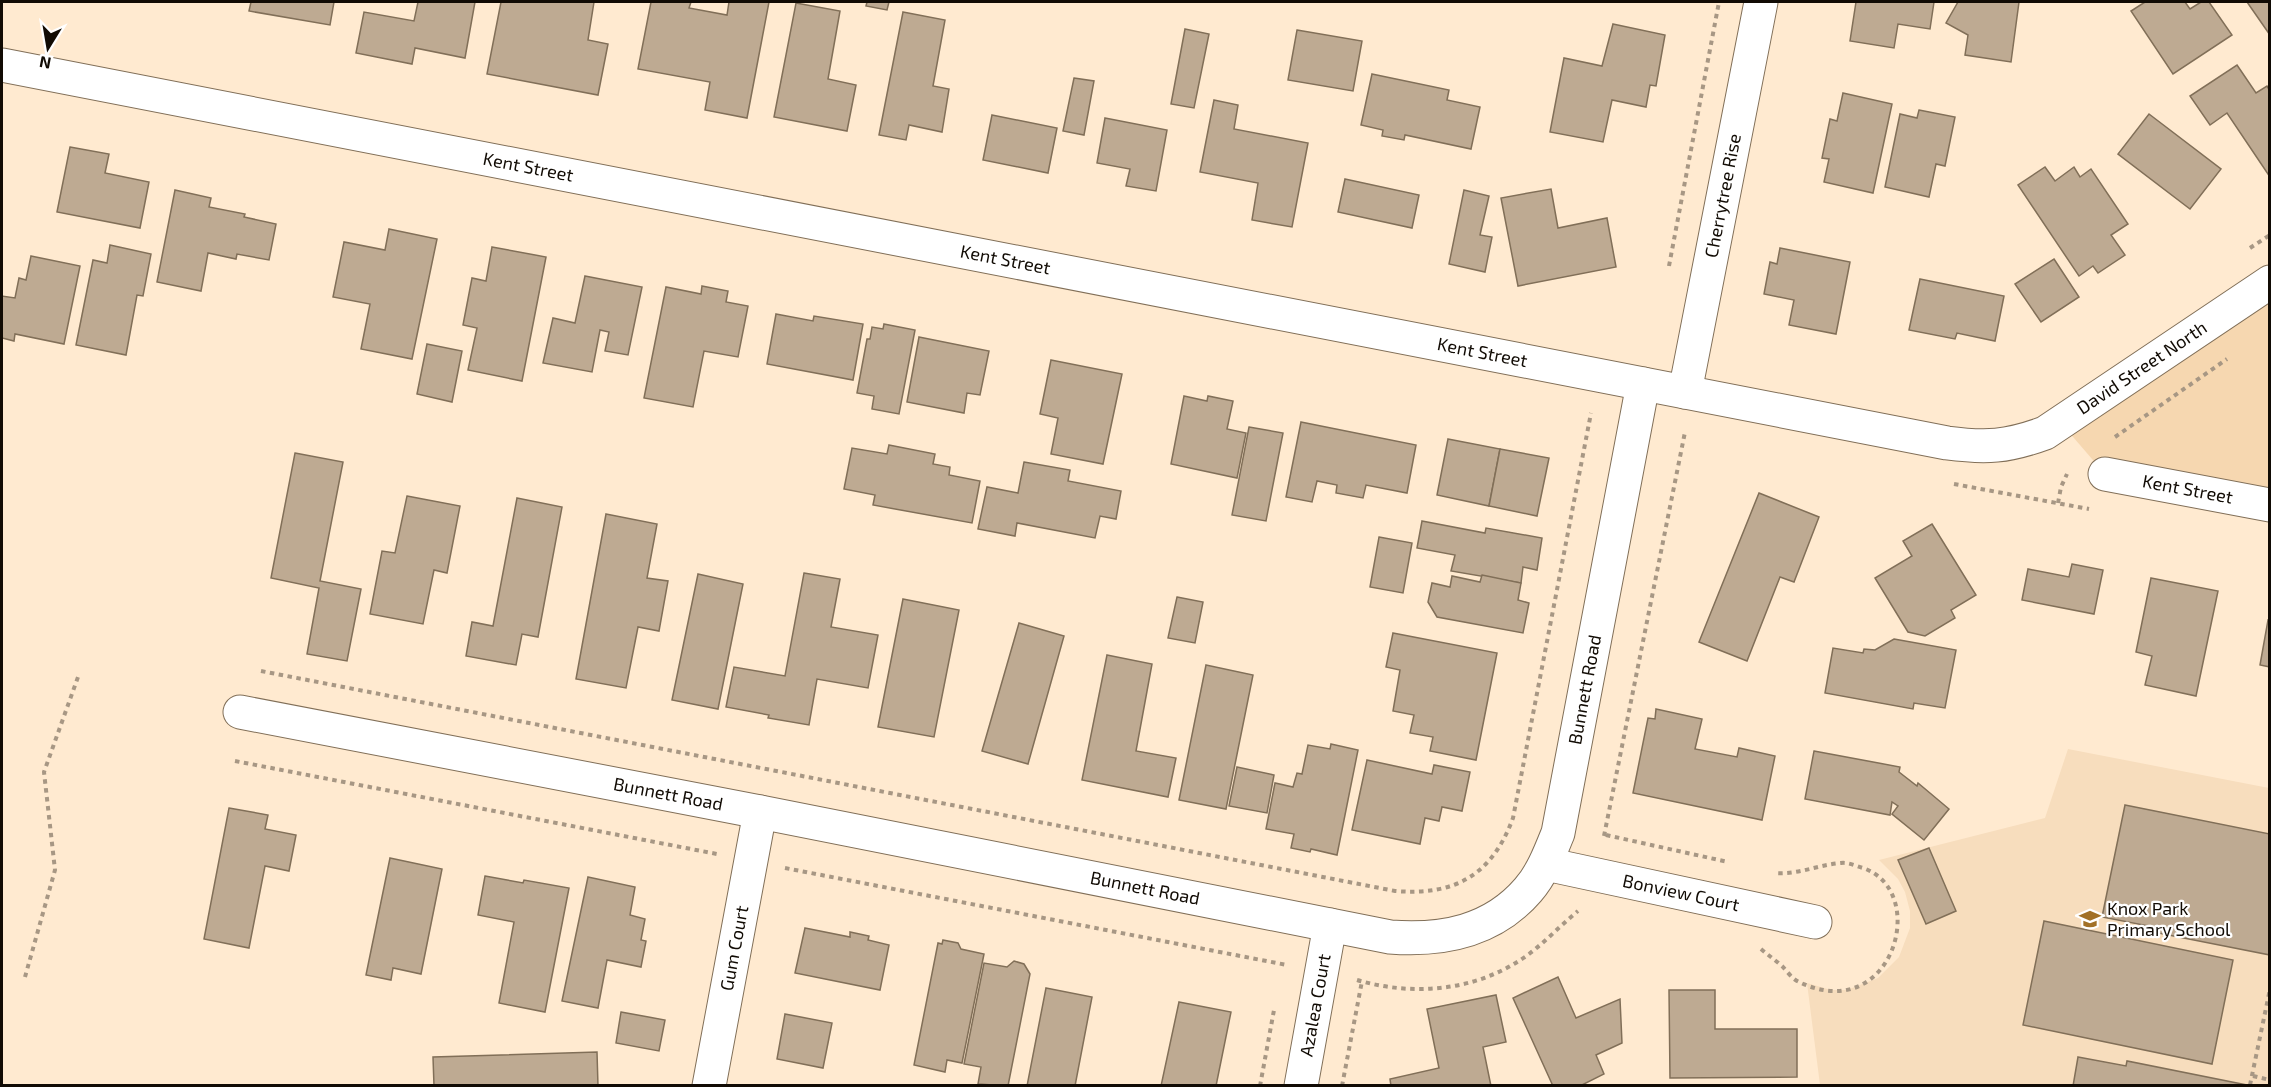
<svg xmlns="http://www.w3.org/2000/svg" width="2271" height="1087" viewBox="0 0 2271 1087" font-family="'Exo 2',sans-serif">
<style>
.built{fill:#f7ddbd}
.green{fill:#f6d7b0}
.building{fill:#beaa92;stroke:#816f58;stroke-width:1.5}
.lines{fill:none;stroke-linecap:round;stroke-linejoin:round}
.street-casing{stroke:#816f58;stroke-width:35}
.path{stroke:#a79784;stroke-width:4;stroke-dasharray:4.5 4.5;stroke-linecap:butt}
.street{stroke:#fff;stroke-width:33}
.labels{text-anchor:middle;stroke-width:4.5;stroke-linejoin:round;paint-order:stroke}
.street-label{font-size:18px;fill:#110b04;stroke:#fff}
.poi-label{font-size:18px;fill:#110b04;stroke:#fff;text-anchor:start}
</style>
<rect width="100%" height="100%" fill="#ffead0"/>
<path class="built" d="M2068,749L2269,788V1085H1820L1807,983L1831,990H1847L1878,978L1899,957L1910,928V911L1905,892L1898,879L1879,860L2045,818Z"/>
<path class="green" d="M2269,282V505L2105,474L2061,423Z"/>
<g class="building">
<path d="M251,2H334L330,25L249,11Z"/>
<path d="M418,2H475L465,58L415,48L412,64L356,53L364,12L414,21Z"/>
<path d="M501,2H594L588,40L608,44L598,95L487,74Z"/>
<path d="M651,2H691L689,8L727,15L729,2H769L747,118L705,110L710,82L638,69Z"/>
<path d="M867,2H889L887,10L866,6Z"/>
<path d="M1856,2H1934L1930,29L1898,24L1894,48L1850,41Z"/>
<path d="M1958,2H2019L2011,62L1965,55L1968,35L1946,23Z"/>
<path d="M2145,2H2185L2190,9L2201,2H2209L2232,35L2173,74L2131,11Z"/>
<path d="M2247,2H2270V35Z"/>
<path d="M796,3L840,11L828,79L856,85L847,131L774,117Z"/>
<path d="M903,12L945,20L933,86L949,89L942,132L909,125L906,140L879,135Z"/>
<path d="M1613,24L1665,35L1656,86L1650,85L1646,107L1612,100L1603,142L1550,132L1564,58L1602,66Z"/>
<path d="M1185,29L1209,34L1194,108L1171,104Z"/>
<path d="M1297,30L1362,41L1353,91L1288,80Z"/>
<path d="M2237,65L2256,93L2267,86L2270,91V177L2227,113L2210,125L2190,96Z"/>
<path d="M1372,74L1449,90L1447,100L1480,107L1471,149L1405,135L1404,140L1382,136L1383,130L1361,125Z"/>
<path d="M1074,78L1094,81L1084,135L1063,131Z"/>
<path d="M1843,93L1892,104L1873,193L1824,182L1829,159L1822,158L1830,119L1837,121Z"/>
<path d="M1214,100L1238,105L1234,129L1308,143L1292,227L1252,220L1258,183L1200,172Z"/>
<path d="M1919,110L1955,117L1945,166L1936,164L1929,197L1885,187L1900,114L1917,118Z"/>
<path d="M2149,114L2221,169L2190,209L2118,154Z"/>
<path d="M992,115L1057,128L1048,173L983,160Z"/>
<path d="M1105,118L1167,130L1156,191L1126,186L1130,169L1097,163Z"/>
<path d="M70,147L109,154L105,173L149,182L140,228L57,212Z"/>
<path d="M2045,167L2055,181L2074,167L2080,177L2091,169L2128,224L2111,235L2125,255L2098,273L2093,266L2079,276L2018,185Z"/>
<path d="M1345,179L1419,195L1412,228L1338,212Z"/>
<path d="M1551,189L1558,228L1607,218L1616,267L1518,286L1501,198Z"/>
<path d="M175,190L211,198L209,207L245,214L244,217L276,224L269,260L237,254L236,259L208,253L201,291L157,282Z"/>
<path d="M1464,190L1489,196L1480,235L1492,237L1485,272L1449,264Z"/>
<path d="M389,229L437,239L412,359L361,349L370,304L333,297L344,242L385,250Z"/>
<path d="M110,245L151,254L143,296L137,295L126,355L76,345L93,260L107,263Z"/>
<path d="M492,247L546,257L522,381L468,370L477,328L463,325L472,278L486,281Z"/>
<path d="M1780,248L1850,262L1836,334L1789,325L1794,300L1764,294L1770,262L1777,264Z"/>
<path d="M31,256L80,266L64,344L15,334L14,341L2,338V296L15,298L19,278L26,280Z"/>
<path d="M2054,259L2079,297L2041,322L2015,284Z"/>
<path d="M585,276L642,287L628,355L605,351L609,332L600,330L592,372L543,363L553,318L575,323Z"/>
<path d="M1920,279L2004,296L1995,341L1957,333L1955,339L1909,330Z"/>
<path d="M702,286L728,291L726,302L748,306L738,357L704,351L693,407L644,398L666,287L701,294Z"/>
<path d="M776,314L813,321L814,316L863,324L853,380L767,364Z"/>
<path d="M884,324L915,330L899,414L872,409L874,396L857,393L867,339H870L872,327L883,329Z"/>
<path d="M919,337L989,351L980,395L967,393L964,413L907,402Z"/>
<path d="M427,344L462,351L452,402L417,394Z"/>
<path d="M1051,360L1122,374L1103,464L1051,454L1058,418L1040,414Z"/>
<path d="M1184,396L1207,401L1208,396L1233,401L1227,429L1246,433L1237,478L1171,464Z"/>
<path d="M1301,422L1416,445L1407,493L1366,485L1363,498L1336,493L1337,485L1317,481L1312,502L1286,497Z"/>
<path d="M1249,427L1283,433L1266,521L1232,515Z"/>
<path d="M1448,439L1500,449L1489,506L1437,495Z"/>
<path d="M889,445L935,454L933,464L950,467L949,475L980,481L972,523L873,505L875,495L844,489L852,448L887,454Z"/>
<path d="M1500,449L1549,458L1537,516L1489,506Z"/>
<path d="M295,453L343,462L320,581L361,589L347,661L307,654L319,588L271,578Z"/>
<path d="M1024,462L1070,470L1068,481L1121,491L1116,519L1100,516L1095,538L1017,523L1015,536L978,529L987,487L1018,493Z"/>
<path d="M1759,493L1819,517L1794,582L1780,577L1747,661L1699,642Z"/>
<path d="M407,496L460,506L447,573L434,570L423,624L370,614L382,551L395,553Z"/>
<path d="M517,498L562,507L538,637L522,634L516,665L466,656L472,622L493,626Z"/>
<path d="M606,514L657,524L647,578L668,581L659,631L638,627L626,688L576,679Z"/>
<path d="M1422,521L1485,533L1486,528L1542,538L1537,570L1523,567L1521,583L1451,571L1455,555L1417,548Z"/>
<path d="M1932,524L1976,595L1951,610L1955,618L1925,636L1908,632L1875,578L1912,556L1903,541Z"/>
<path d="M1379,537L1412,543L1403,593L1370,587Z"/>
<path d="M2072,564L2103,570L2094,614L2022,600L2028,569L2069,577Z"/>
<path d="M804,573L840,579L831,627L878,635L868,688L817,679L809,725L768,718L769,715L726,707L734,667L785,676Z"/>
<path d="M698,574L743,584L718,709L672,700Z"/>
<path d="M1482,575L1521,583L1518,600L1529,603L1523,633L1437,617L1428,602L1432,583L1450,587L1452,576L1480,582Z"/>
<path d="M2151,578L2218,591L2196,696L2145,685L2152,656L2136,652Z"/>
<path d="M1177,597L1203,602L1195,643L1168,638Z"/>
<path d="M903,599L959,610L934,737L878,727Z"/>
<path d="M2268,620L2270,621V667L2260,665Z"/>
<path d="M1019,623L1064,636L1028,764L982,751Z"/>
<path d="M1393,633L1497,653L1476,760L1430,751L1433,737L1410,733L1414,715L1393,711L1400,670L1386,667Z"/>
<path d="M1894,639L1956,650L1945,708L1914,703L1913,709L1825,693L1833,648L1863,653L1864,649L1875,650Z"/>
<path d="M1107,655L1152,664L1136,751L1176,758L1168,797L1082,780Z"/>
<path d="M1206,665L1253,675L1226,809L1179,800Z"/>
<path d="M1656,709L1702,719L1695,749L1737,757L1739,748L1775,756L1762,820L1633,793L1648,718L1655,719Z"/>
<path d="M1331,744L1358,750L1337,855L1311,849L1310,852L1291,848L1294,834L1266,829L1275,783L1293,787L1297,773L1302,774L1308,745L1330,749Z"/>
<path d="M1814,751L1900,767L1899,772L1917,786L1918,783L1949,809L1924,840L1892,814L1898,806L1892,802L1890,815L1805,799Z"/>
<path d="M1367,760L1432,774L1434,765L1470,772L1462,811L1442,807L1439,821L1425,818L1420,844L1352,830Z"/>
<path d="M1237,767L1274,775L1267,813L1229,806Z"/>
<path d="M2125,805L2270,834V955L2153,932L2154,927L2102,917Z"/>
<path d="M229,808L268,815L265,829L296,835L289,871L265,866L249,948L204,939Z"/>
<path d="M1929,848L1956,911L1926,924L1898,860Z"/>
<path d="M390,858L442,869L421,974L393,968L391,980L366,975Z"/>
<path d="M485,876L523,883L524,880L569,888L545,1012L499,1003L514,922L478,915Z"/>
<path d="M588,877L635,887L630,915L645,919L641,940L646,941L641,967L607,960L598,1008L562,1001Z"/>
<path d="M2044,921L2233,960L2212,1064L2023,1025Z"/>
<path d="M805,928L850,937V932L869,936L868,940L889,945L880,990L795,973Z"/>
<path d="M943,940L958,943L961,949L984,954L962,1063L947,1060L945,1072L914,1065L938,943L942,944Z"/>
<path d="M1014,961L1024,964L1030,974L1008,1086L978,1084L981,1067L964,1064L984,963L1007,967Z"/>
<path d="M1558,977L1576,1018L1620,999L1622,1043L1596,1055L1604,1074L1580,1086H1553L1513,998Z"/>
<path d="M1046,988L1092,997L1075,1086H1027Z"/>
<path d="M1669,990H1715V1029H1797V1077L1670,1078Z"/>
<path d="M1496,995L1506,1042L1483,1047L1491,1086H1391L1390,1079L1439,1068L1427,1009Z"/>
<path d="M1179,1002L1231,1012L1216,1086H1161Z"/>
<path d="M621,1012L665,1020L659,1051L616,1043Z"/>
<path d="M785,1014L832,1023L823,1068L777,1059Z"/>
<path d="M597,1052L598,1086H434L433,1057Z"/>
<path d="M2078,1057L2126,1066L2127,1061L2252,1086H2073Z"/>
</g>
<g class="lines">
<defs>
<g id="street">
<path id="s1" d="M2,65L1947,443C1986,448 2007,447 2045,433L2270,282"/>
<path id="s2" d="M1685,392L1761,2"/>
<path id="s3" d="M2105,474L2270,505"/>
<path id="s4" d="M240,712L760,812L1390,937C1442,941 1492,932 1528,890C1542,874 1550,853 1558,833L1643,384"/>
<path id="s5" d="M1546,864L1815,922"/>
<path id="s6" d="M709,1086L760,812"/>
<path id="s7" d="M1301,1086L1330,925"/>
</g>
</defs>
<use href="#street" class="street-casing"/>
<g class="path">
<path d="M2250,248L2270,235"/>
<path d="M1669,266L1719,2"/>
<path d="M2115,437L2227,359"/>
<path d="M1954,484L2089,509"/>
<path d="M2058,503L2061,487L2067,474"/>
<path d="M261,671L1395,891C1455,896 1492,875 1513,818L1591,413"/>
<path d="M235,761L717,854"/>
<path d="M1606,835L1728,862"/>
<path d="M1604,836L1685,432"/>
<path d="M785,868L1287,965"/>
<path d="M1761,949C1768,955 1775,960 1782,966C1787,971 1792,979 1799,982C1893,1027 1931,891 1863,868C1856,866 1848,862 1841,863C1817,865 1798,875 1774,873"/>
<path d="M25,977L55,870L44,772L78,677"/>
<path d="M1357,980C1415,997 1479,991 1529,954C1546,941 1561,925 1578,911"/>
<path d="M2253,1076L2270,1080"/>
<path d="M2250,1085L2270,989"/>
<path d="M1260,1086L1274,1010"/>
<path d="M1342,1086L1362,981"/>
</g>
<use href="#street" class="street"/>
</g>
<defs>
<symbol id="school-bare" viewBox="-9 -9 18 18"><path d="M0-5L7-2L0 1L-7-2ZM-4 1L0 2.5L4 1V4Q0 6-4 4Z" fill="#a27026" stroke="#fff" stroke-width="2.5" paint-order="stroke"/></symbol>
</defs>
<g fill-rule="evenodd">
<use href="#school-bare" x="2075" y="904" width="30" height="30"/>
</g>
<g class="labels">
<g class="street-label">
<text dy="6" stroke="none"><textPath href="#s1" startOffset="536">Kent Street</textPath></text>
<text dy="6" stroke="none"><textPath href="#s2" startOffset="200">Cherrytree Rise</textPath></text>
<text dy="6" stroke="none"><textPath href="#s1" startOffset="1022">Kent Street</textPath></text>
<text dy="6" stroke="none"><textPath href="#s1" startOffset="1508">Kent Street</textPath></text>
<text dy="6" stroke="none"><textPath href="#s1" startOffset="2198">David Street North</textPath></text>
<text dy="6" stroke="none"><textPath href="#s3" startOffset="84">Kent Street</textPath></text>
<text dy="6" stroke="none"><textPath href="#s4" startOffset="1534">Bunnett Road</textPath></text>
<text dy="6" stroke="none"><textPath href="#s4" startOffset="436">Bunnett Road</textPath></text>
<text dy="6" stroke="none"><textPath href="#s4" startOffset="922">Bunnett Road</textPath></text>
<text dy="6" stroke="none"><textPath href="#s5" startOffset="138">Bonview Court</textPath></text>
<text dy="6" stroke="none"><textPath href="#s6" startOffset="140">Gum Court</textPath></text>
<text dy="6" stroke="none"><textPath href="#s7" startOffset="82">Azalea Court</textPath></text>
</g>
<g class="poi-label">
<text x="2107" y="915">Knox Park<tspan x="2107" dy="21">Primary School</tspan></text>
</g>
</g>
<rect width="2271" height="1087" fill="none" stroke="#110b04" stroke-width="6"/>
<g transform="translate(48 48) rotate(191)" stroke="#ffffff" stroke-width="4.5" paint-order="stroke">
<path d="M0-4.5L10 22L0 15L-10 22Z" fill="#110b04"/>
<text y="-9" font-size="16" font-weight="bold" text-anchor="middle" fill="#110b04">N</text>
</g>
</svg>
